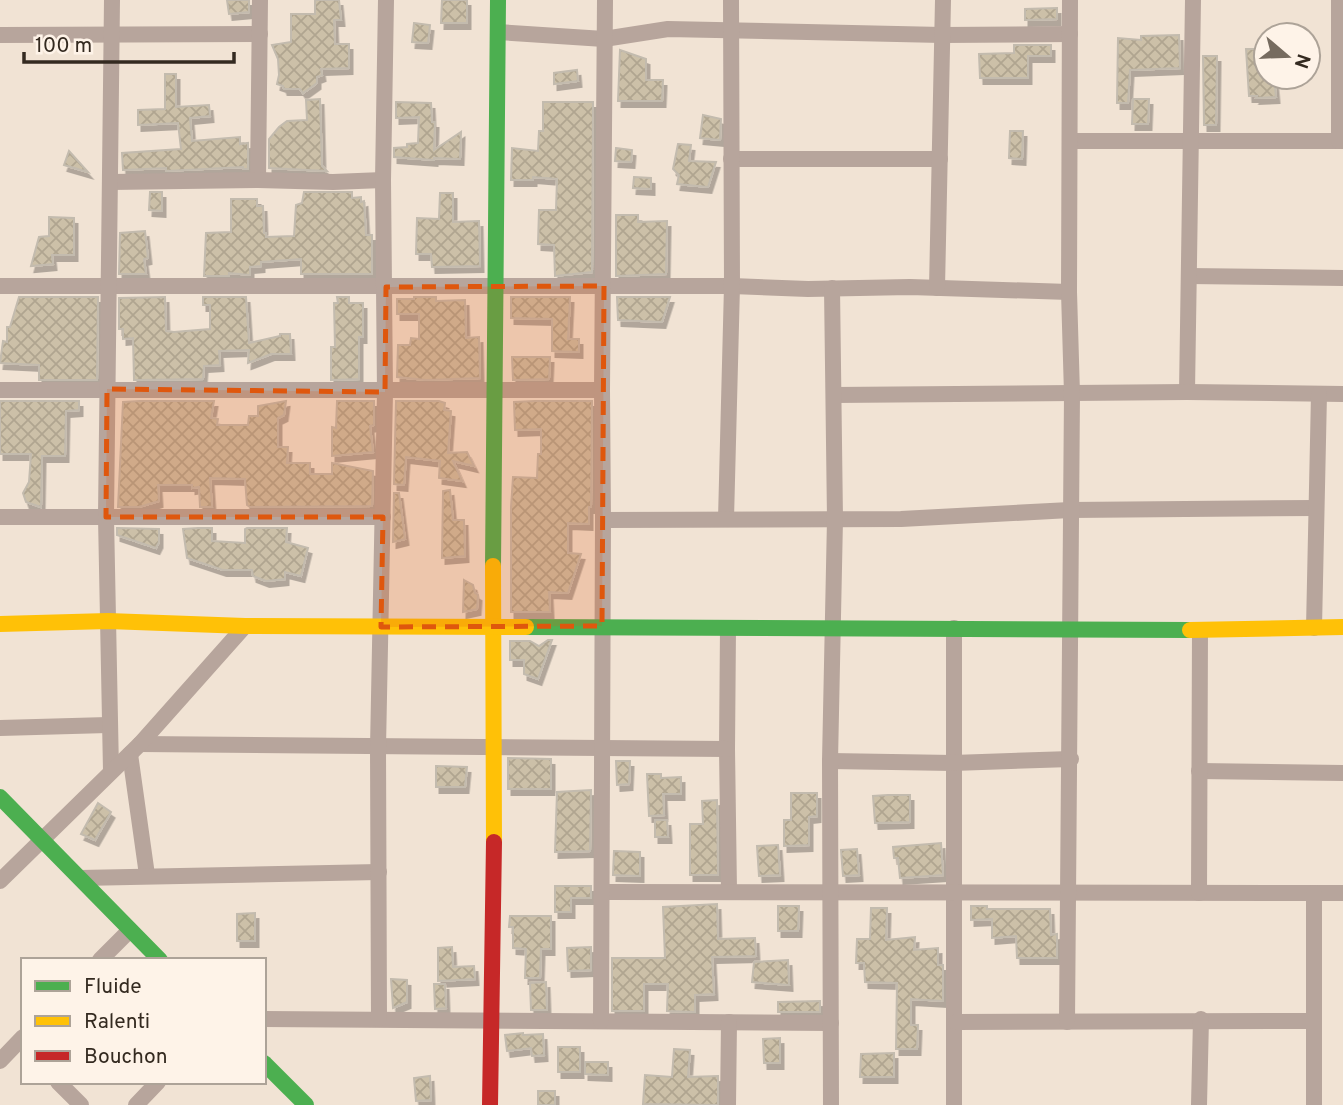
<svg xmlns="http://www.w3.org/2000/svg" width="1343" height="1105" viewBox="0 0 1343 1105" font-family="Overpass,sans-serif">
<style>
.building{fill:url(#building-cross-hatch);stroke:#c3bbae;stroke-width:2;filter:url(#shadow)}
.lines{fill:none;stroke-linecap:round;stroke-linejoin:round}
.street{stroke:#b7a59c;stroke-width:16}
.fast{stroke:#4caf50;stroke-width:16}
.slow{stroke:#ffc107;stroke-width:16}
.jam{stroke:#c62828;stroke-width:16}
.marked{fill:#df570d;fill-opacity:0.2;stroke:#df570d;stroke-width:5;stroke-dasharray:14 9;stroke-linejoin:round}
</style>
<defs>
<pattern id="building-cross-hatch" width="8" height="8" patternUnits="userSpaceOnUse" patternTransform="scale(1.75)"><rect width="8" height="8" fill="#ccc0a8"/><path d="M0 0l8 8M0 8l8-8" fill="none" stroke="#b0a590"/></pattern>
<filter id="shadow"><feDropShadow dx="3.5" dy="6" stdDeviation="0" flood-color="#0004"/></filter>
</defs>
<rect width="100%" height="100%" fill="#f1e3d4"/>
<g class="building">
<path d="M227,0H249V12L229,14Z"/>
<path d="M315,0H339L341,20H334L335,44H349V68L321,69L322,75L317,77V83L303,93L300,89H284L283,86L277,84L279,75L278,59L272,45L291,42V14H315Z"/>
<path d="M442,0H467V23H441Z"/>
<path d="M1057,8V19L1025,20V9Z"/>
<path d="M414,23L430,25L428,43L412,42Z"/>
<path d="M1179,35L1180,68L1130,70L1128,103H1117L1118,38L1141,40V36Z"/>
<path d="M1014,45H1051V56H1028V78H980L979,54L1014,53Z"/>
<path d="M1246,49H1266V77H1274L1276,97L1256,98L1257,96H1249Z"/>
<path d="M620,50L646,59V80H663L662,101H618Z"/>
<path d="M1203,56H1217L1216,125H1204Z"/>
<path d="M577,70L578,81L554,84V73Z"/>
<path d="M165,74H176V107L209,105L210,116L190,118L192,141L240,137V144L248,143V169H243V167L166,171V168L123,170L122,153L181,149L178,123L138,125V110L165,109Z"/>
<path d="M320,99L322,166L327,171L269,168V139L279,127L287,121L307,120L306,100Z"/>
<path d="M1133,99H1149L1148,124H1132Z"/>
<path d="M396,102L431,103L432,122H435L434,150L461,132L460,159L434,158V160L394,157V148L407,147V144L418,143L419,117L396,118Z"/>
<path d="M543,102H593L592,272L555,276L554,245L538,244L539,210H556L557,179L533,177V180H511L512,148L538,151L539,131H543Z"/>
<path d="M703,115L721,119L720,140L700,138Z"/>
<path d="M1010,131H1023L1022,159L1009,158Z"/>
<path d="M678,144L691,145L689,161L716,162L708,187L677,184L679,175L673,169Z"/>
<path d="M616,148L632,150L631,162L615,161Z"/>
<path d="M69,151L88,172L64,165Z"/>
<path d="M634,177L651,178V189L633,188Z"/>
<path d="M150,192H162V211L149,210Z"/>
<path d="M304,192H352V198L361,197V202L364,201L366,235H372V274H301V259L261,262V266L250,267V275L229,273V276H204L206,233L231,232V199H257V206H263L264,233H266V237L294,236L296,205L302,203Z"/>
<path d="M440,193H453V222L479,221L480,266L432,267L431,254H416L417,218L439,219Z"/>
<path d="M616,215H638V222L667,221L666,274L616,276Z"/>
<path d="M49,217L74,218V255H52L53,264L31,266L39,237L49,236Z"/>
<path d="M145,231L148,258L144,259L146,274H119L120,233Z"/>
<path d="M19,297H98L97,380H39V365L0,363L3,341L7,342V327H10Z"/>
<path d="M165,297L166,331L174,332L210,329V305H203V297H246L249,343L280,336V334H290L291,354H271L248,363L249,350L219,351L220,365L204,366L203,379L134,380L133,338L123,339V329H119V298Z"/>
<path d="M337,297H349V303H363V337H359V379L331,380V347H335L334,303H338Z"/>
<path d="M414,297H436V301L465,300L466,338L479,337L480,378L426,380L397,377L398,345H410L411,338L419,339V314H397V299H414Z"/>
<path d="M511,297H570L568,339H579V352L552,351V319L511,318Z"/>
<path d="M617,297H670L662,322L618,320Z"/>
<path d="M512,357H550L549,379L513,380Z"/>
<path d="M0,401H79V410L66,411L65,456H42L41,507L26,502L23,493L29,482L31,454H0Z"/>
<path d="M140,401H214L211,418L218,419L217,425H248L249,416H258V406L286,401L284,415L278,418V447H288L287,463H310V474H332V463L373,471L372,506L250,507L247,505L245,479L210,478L212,507H200L199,487L192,488V485H158L159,501L139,507H118L123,402Z"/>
<path d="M337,401H374V425L370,426L373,452L332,456V427L336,428Z"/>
<path d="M396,401H439L445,403L444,410L451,411L448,453L467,452L474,466L453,461L462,481L439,478L440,461L406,457L404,485L394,484Z"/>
<path d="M535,401H592L591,507H589V524L568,523V553L581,554L568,593L549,592L550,612H511V507L513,477L537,478L538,454H541V429L515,430L514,402Z"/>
<path d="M450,490L453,520H464L465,556L442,558L443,491Z"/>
<path d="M394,493H399L405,539L393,542Z"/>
<path d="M117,528L159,529V542L156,548L117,535Z"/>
<path d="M198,528H212V541L245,543V529L247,528H287L286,542L308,548L301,576L285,572V579L266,581L253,576L252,570H223L187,558L183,529Z"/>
<path d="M464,580L473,585L475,593L478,595L477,609L463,612Z"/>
<path d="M548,640H552L538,679L524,674V660H510V641H530L539,646Z"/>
<path d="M508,758L551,759V789H508Z"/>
<path d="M616,761H630L629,784L617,785Z"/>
<path d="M436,766L467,767L465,787H436Z"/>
<path d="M647,774H661V778L681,777V794H663L664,815L649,816Z"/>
<path d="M591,790L590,851L555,852L557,792Z"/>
<path d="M791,793H817V816L809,817V845L784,846V820H791Z"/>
<path d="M888,795H910V822L875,823L873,796Z"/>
<path d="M717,800L718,875H690V824H703L702,801Z"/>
<path d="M98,803L111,812L95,840L81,834Z"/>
<path d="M655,820H667L668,837H655Z"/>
<path d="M941,843L943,875L900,878L898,858H894L893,847Z"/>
<path d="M778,845L780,875L759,876L757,846Z"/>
<path d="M857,849L859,875L843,876L841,850Z"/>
<path d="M614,851L640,852V876L613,875Z"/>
<path d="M555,886H591V898H571V912H555Z"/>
<path d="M717,904L718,939L755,938L756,956L712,957L714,994L695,995V1012L667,1011L668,984H644V1011H612V958H665L663,907Z"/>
<path d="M778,906H799L798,931H778Z"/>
<path d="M971,906H987V909H1050L1051,935L1057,934V958H1017L1016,936L992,938V919L971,920Z"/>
<path d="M871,908H887L886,940L915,937L914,950L938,948V965H943V1001L911,999V1025H918L917,1049H896L897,983L865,982L864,963H856L857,939H870Z"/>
<path d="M255,913V941H237V914Z"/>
<path d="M510,916H551V949H541L540,978H525L526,949L513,948V927H509Z"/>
<path d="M452,947L453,967L474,966L475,979L438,981V948Z"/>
<path d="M591,947V970L568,971L567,948Z"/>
<path d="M788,960L789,985L752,982L754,962Z"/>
<path d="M391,979L407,980V1002L393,1008Z"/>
<path d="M546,982L547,1010H531L530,983Z"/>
<path d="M434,984H445L446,1008L435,1009Z"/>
<path d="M820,1001V1012H778V1002Z"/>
<path d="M523,1033V1035L543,1034L544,1055L532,1056L531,1048L507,1051L505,1035Z"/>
<path d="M780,1038V1063H764L763,1039Z"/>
<rect x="558" y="1047" width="22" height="25"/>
<path d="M674,1049L690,1050L688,1077L718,1076V1105L643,1104L645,1075L672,1077Z"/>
<path d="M894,1053V1077H860L861,1054Z"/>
<path d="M585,1062H608V1075L585,1074Z"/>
<path d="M430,1076L431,1100L416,1101L414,1078Z"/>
<rect x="538" y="1091" width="17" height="14"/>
</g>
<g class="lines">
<g class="street">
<path d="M498,32L604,39L668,29L942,35L1070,34"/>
<path d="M0,35L260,34"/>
<path d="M1071,141H1343"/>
<path d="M1339,141V0"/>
<path d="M731,159H940"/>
<path d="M258,180L260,0"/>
<path d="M111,182L258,180L333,182L383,180"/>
<path d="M1189,276L1343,278"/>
<path d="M0,286H732L808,289L910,287L1069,292"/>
<path d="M937,288L943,0"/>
<path d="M0,390H602"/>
<path d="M1187,392L1193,0"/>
<path d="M834,395L1187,392L1343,394"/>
<path d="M0,517H383"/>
<path d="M726,519L732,286L731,0"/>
<path d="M603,520L901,519L1070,510L1315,508"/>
<path d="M728,628L727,749L729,891"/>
<path d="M954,628V1105"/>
<path d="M1314,628L1319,394"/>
<path d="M0,728L108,725"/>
<path d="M140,744L727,749"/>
<path d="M130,754L147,875"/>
<path d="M830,761L953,763L1071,759"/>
<path d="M111,771L106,517L112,0"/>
<path d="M1199,771L1343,773"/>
<path d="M80,878L379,872"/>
<path d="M0,881L140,744L245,626"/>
<path d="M603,892L1343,893"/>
<path d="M1199,893L1200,630"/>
<path d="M100,960L130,930"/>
<path d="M264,1019L831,1023"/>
<path d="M379,1019L378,748L385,392L383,180L386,0"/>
<path d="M601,1021L603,520L602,390L605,0"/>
<path d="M956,1022L1314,1021"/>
<path d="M1067,1022L1072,394L1069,292L1070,0"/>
<path d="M0,1061L23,1037"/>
<path d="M58,1082L81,1105"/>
<path d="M136,1105L158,1082"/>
<path d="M728,1105L729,1022"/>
<path d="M831,1105L830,761L835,519L832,288"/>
<path d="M1199,1105L1201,1019"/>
<path d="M1314,1105V893"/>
</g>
<g class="fast">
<path d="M493,566L498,0"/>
<path d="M526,627L1190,630"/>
<path d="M0,797L160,960"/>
<path d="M264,1063L306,1105"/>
</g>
<g class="slow">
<path d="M493,566L494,842"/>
<path d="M0,624L108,621L245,626L526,627"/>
<path d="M1190,630L1343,627"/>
</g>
<path class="jam" d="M490,1105L494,842"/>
</g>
<path class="marked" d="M604,286L602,626L381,627L383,517H106L107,389L385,392L386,287Z"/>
<rect x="21" y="958" width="245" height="126" fill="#fef3e8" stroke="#ada398" stroke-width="2"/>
<rect x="35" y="981" width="35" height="10" fill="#4caf50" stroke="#ada398" stroke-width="2"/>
<text x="84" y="993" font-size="21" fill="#342a20">Fluide</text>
<rect x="35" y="1016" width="35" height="10" fill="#ffc107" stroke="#ada398" stroke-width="2"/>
<text x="84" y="1028" font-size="21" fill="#342a20">Ralenti</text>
<rect x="35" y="1051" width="35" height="10" fill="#c62828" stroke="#ada398" stroke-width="2"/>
<text x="84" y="1063" font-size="21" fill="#342a20">Bouchon</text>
<g transform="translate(1287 56) rotate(109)"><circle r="33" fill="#fef3e8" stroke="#ada398" stroke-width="2"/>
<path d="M0-5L12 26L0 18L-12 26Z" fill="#766b5f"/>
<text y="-10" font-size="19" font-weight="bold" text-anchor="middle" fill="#342a20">N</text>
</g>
<path d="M24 52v10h210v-10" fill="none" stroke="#342a20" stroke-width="3.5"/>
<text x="35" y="52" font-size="21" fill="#342a20" stroke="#fef3e8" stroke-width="5" paint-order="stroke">100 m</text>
</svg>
